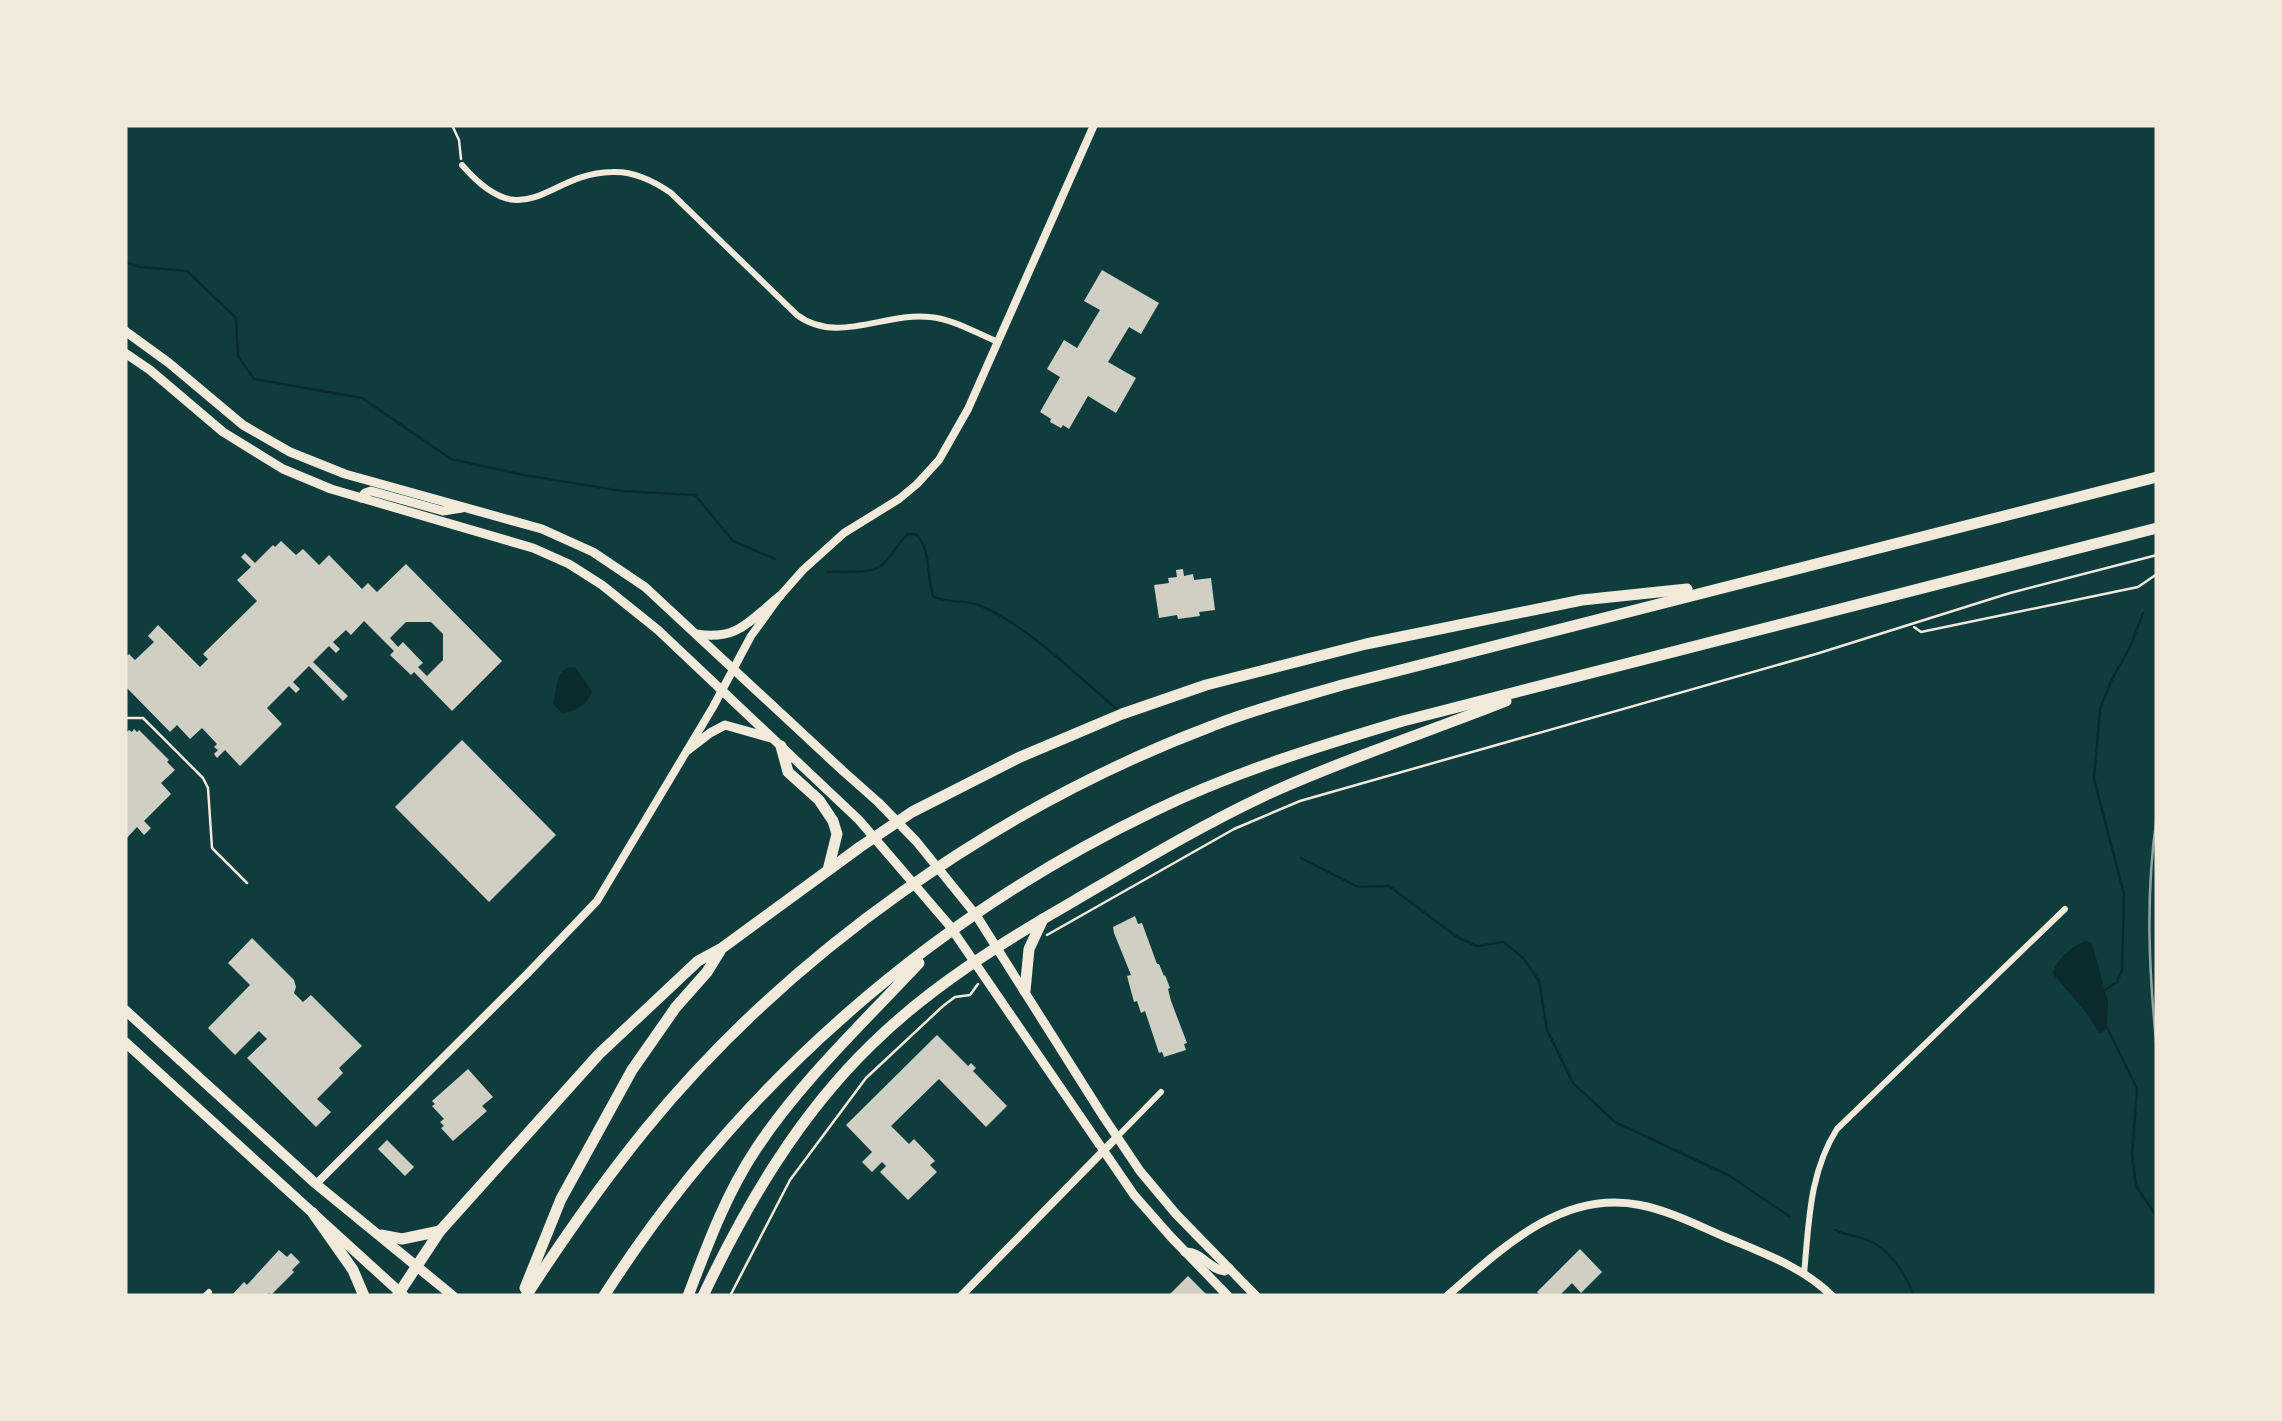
<svg xmlns="http://www.w3.org/2000/svg" width="2282" height="1421" viewBox="0 0 2282 1421" font-family="'Golos Text',sans-serif">
<style>
.water{fill:#0a2a2b}
.lines{fill:none;stroke-linecap:round;stroke-linejoin:round}
.stream{stroke:#0a2a2b;stroke-width:2.5}
.building{fill:#cfcfc3;fill-rule:evenodd}
.path{stroke:#f1e9da;stroke-width:2.5}
.service{stroke:#f1e9da;stroke-width:2.5}
.minor{stroke:#f1e9da;stroke-width:6}
.tertiary{stroke:#f1e9da;stroke-width:8}
.secondary{stroke:#f1e9da;stroke-width:9}
.primary{stroke:#f1e9da;stroke-width:10}
.motorway{stroke:#f1e9da;stroke-width:11}
.rail{stroke:#97a49c;stroke-width:2.5}
</style>
<rect width="100%" height="100%" fill="#0f3d3e"/>
<g class="water">
<path d="M575,667L592,691C587,706 576,711 562,713L553,704L559,675L566,668Z"/>
<path d="M2086,941L2092,943L2108,1002L2107,1028L2101,1033L2098,1032L2088,1015L2053,974C2055,960 2073,945 2086,941Z"/>
</g>
<g class="lines">
<g class="stream">
<path d="M125,262L140,267L187,271L236,318L238,356L254,379L362,398L451,459L524,475L622,491L695,495L733,541L775,559"/>
<path d="M827,572C843,571 870,575 882,565C893,556 897,543 908,534L917,535C932,554 926,574 933,596C947,604 963,599 978,605C1024,622 1081,679 1120,712"/>
<path d="M1301,858L1358,887L1389,886L1457,937L1477,946L1504,942L1524,959L1539,981L1547,1030L1573,1083L1615,1122L1730,1176L1789,1216"/>
<path d="M2105,990L2117,982L2122,970L2124,894L2094,779L2100,709L2112,679L2129,649L2143,613"/>
<path d="M2107,1027L2137,1089L2132,1155L2136,1186L2157,1217"/>
<path d="M1835,1230C1845,1235 1856,1236 1867,1240C1889,1247 1906,1275 1914,1296"/>
</g>
</g>
<g class="building">
<path d="M1102,270L1159,303L1141,334L1129,327L1108,362L1136,378L1116,413L1088,396L1069,429L1063,425L1061,428L1050,422L1051,419L1040,412L1060,377L1047,369L1064,340L1077,348L1100,310L1084,301Z"/>
<path d="M281,541L296,555L303,549L319,565L329,555L362,589L368,583L377,592L406,564L502,661L452,711L414,672L411,675L390,655L394,651L364,621L351,635L346,630L333,642L340,649L336,653L329,646L313,662L348,696L343,701L309,666L293,682L300,689L296,693L289,686L267,708L282,724L240,766L225,750L217,758L214,754L218,750L214,747L217,744L202,728L190,739L177,725L170,732L125,686V658L129,654L135,660L154,642L148,636L158,625L200,667L208,659L203,654L257,601L237,580L251,567L241,557L245,553L255,563L273,545L275,547ZM406,622H431L443,634V660L427,676L418,667L423,663L403,642L398,647L390,638Z"/>
<path d="M1183,569L1184,576L1193,574L1194,580L1211,578L1215,610L1199,612L1200,616L1178,619L1177,615L1159,618L1154,585L1169,583L1168,578L1177,577L1176,570Z"/>
<path d="M134,729L137,732L139,730L169,760L167,762L175,770L161,783L171,794L144,821L151,828L144,835L137,827L125,840V734L129,730L132,732Z"/>
<path d="M462,740L556,835L489,902L395,807Z"/>
<path d="M1135,916L1138,924L1142,923L1157,964H1159L1164,976L1165,975L1170,988L1168,989L1171,1001L1187,1043L1184,1044L1186,1050L1164,1057L1162,1052L1159,1053L1145,1011L1141,1013L1137,1001L1134,1002L1127,976L1131,975L1114,933L1113,927Z"/>
<path d="M252,938L294,980L296,987L294,993L303,1002L311,995L362,1046L339,1068L343,1073L317,1099L331,1112L316,1127L247,1058L267,1039L259,1031L235,1055L208,1028L250,985L228,963Z"/>
<path d="M937,1035L968,1066L971,1063L976,1068L973,1071L1007,1106L986,1127L939,1079L891,1126L909,1144L914,1139L935,1161L930,1165L937,1172L908,1200L880,1172L886,1166L882,1162L872,1172L862,1162L872,1152L846,1125Z"/>
<path d="M468,1069L493,1097L482,1106L487,1111L453,1141L441,1128L444,1126L440,1122L444,1119L432,1106L435,1104L432,1101Z"/>
<path d="M387,1140L414,1167L405,1176L378,1149Z"/>
<path d="M1580,1249L1602,1272L1581,1293L1572,1283L1559,1296H1541L1537,1292Z"/>
<path d="M279,1250L287,1257L291,1253L300,1262L292,1270L294,1272L271,1295L269,1293L266,1296H231L244,1282L247,1285Z"/>
<path d="M1188,1276L1208,1296H1168Z"/>
</g>
<g class="lines">
<g class="path">
<path d="M452,125L459,140L461,159"/>
<path d="M1914,627L1921,632L2138,587L2157,574"/>
<path d="M1047,935L1234,829L1300,801L1816,654L2010,593L2157,555"/>
<path d="M730,1296L790,1180L866,1078L943,1006L955,997L970,995L978,984"/>
</g>
<path class="service" d="M125,718H143L203,778L208,788L212,848L247,883"/>
<g class="minor">
<path d="M462,165C526,239 546,173 612,172C633,171 654,181 671,193L797,315C837,345 885,312 930,317C953,319 976,333 998,342"/>
<path d="M1117,1137L1161,1092"/>
<path d="M1804,1274C1809,1223 1809,1173 1837,1129L2065,909"/>
<path d="M205,1296L209,1292"/>
</g>
<g class="tertiary">
<path d="M316,1184L527,974L597,901L713,707L751,636L780,596L803,570L844,533L899,499L917,484L939,460L968,409L1094,125"/>
<path d="M961,1296L1117,1137"/>
<path d="M1447,1296C1501,1249 1562,1189 1640,1205C1670,1211 1697,1225 1725,1237C1763,1253 1803,1267 1832,1296"/>
</g>
<g class="secondary">
<path d="M125,331L169,363L243,425L290,452L345,474L542,529L593,552L645,587L843,771L878,802L916,841L976,915L1103,1116L1140,1171L1176,1214L1256,1296"/>
<path d="M125,353L150,370L223,432L283,469L331,489L533,548L569,564L602,585L658,630L859,820L949,925L1134,1195L1171,1237L1228,1296"/>
<path d="M361,498L365,493L371,491L443,511L462,508"/>
<path d="M696,634C738,641 749,621 780,596"/>
<path d="M688,750L710,733L725,725L771,738"/>
<path d="M1185,1252C1203,1252 1208,1269 1225,1271L1229,1268"/>
</g>
<g class="primary">
<path d="M125,1010L316,1184L453,1296"/>
<path d="M125,1042L404,1296"/>
</g>
<g class="motorway">
<path d="M781,746L788,772L819,800L833,821L837,834L828,870"/>
<path d="M1025,991L1029,949L1043,919"/>
<path d="M313,1213L353,1270L364,1296"/>
<path d="M381,1235L402,1239L440,1231"/>
<path d="M525,1288L561,1199L632,1070L676,1007L707,972L720,951"/>
<path d="M397,1296L440,1231L599,1054L698,961L722,948L860,847L912,812L1018,758L1122,714L1206,685L1366,644L1582,600L1687,589"/>
<path d="M526,1296C563,1239 602,1183 645,1130C790,952 998,807 1212,726C1254,709 1298,698 1342,685L2157,477"/>
<path d="M604,1296C737,1087 931,918 1154,811C1234,772 1319,746 1403,721L2157,528"/>
<path d="M688,1296C707,1246 726,1194 756,1149C801,1081 863,1023 919,963"/>
<path d="M703,1296C746,1205 798,1116 871,1045C931,986 1001,943 1074,901C1137,864 1200,826 1266,795C1342,760 1428,732 1506,701"/>
</g>
<path class="rail" d="M2157,816C2145,894 2149,973 2157,1051"/>
</g>
<rect width="2282" height="1421" fill="none" stroke="#f1e9da" stroke-width="255"/>
</svg>
